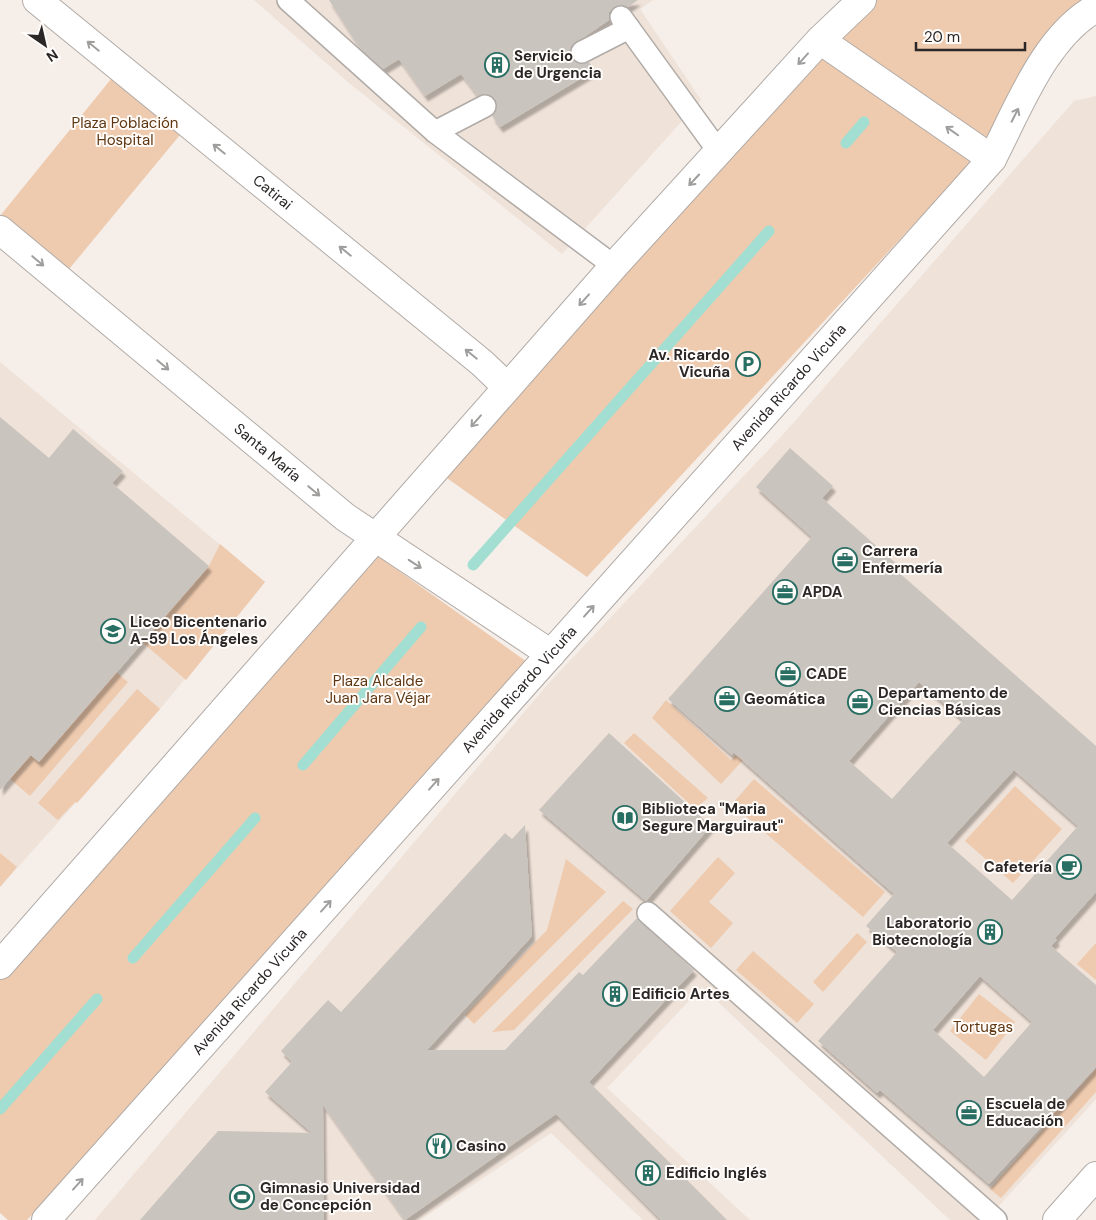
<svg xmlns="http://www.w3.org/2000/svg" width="1096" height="1220" viewBox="0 0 1096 1220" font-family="'DM Sans',sans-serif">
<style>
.built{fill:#efe2d8}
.green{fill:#eecaae}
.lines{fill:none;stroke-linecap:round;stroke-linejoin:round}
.stream{stroke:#a2dfd2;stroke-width:11}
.building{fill:#cac4bf;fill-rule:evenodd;filter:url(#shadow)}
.lane-casing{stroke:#b1aba7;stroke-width:24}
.street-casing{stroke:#b1aba7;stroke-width:30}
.primary-casing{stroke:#b1aba7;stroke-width:30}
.lane{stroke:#fff;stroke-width:21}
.street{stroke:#fff;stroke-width:28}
.primary{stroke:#fff;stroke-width:28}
.oneway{stroke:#9f9e9d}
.labels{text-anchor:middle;stroke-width:4;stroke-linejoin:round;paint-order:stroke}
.poi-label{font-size:15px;font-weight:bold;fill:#2a2726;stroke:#fffcfa;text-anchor:start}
.park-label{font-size:15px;fill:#5e3712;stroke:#fffcfa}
.street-label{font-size:15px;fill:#2a2726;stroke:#fffcfa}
</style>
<defs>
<filter id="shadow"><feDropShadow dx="3" dy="5.5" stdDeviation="1" flood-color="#0004"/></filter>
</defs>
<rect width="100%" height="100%" fill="#f5eee9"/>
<g class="built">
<path d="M254,0H653L640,9L701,100L562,254L348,82Z"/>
<path d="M1096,96V1099L986,1220H950L702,987L607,1088L750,1220H643L551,1133L420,1220H95L548,684L788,429L1074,101Z"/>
<path d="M0,362L265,582L160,709L0,887Z"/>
</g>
<g class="green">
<path d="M876,0H1096L990,142L587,577L444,476L838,37Z"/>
<path d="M120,68L189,124L60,280L0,230V216Z"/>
<path d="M220,544L265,582L186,680L142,642L209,566Z"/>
<path d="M372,552L530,664L27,1220H8L0,1213V972Z"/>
<path d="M116,672L128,682L30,796L10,779L30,755L38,761Z"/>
<path d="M137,689L160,709L77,803L75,802L58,820L38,803Z"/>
<path d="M666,700L731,760L780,707L786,714L721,784L652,718Z"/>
<path d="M634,733L708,798L695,809L624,743Z"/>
<path d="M754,779L885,892L863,917L732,804Z"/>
<path d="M1015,786L1062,829L1013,883L965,841Z"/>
<path d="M0,853L17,867L0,887Z"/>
<path d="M718,857L735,873L709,902L733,923L711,948L670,911Z"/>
<path d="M566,859L606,892L474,1024L465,1015L547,930Z"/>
<path d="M623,901L633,909L514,1030L492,1032Z"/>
<path d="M857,933L867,942L823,992L813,982Z"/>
<path d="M1096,943V980L1077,964Z"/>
<path d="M753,951L814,1004L797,1023L736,970Z"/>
<path d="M979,994L1015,1022L986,1060L950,1031Z"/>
<path d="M1026,1065L1067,1101L1096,1069V1092L1001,1198L990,1189L1045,1127L1004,1090Z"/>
</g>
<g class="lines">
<g class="stream">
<path d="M846,143L864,122"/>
<path d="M473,565L769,231"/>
<path d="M303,765L421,627"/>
<path d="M133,958L255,818"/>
<path d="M0,1109L97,999"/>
</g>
</g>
<g class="building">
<path d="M329,0H638L628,7L620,5L614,7L609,12V20L571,46L570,52L575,62L582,64L589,62L595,70L500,127L492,116L497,107L496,100L486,94L478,96L461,74L425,96L399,59L383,69L359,47Z"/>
<path d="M0,417L49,458L73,429L123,471L112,483L209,566L39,762L31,755L0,790Z"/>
<path d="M790,448L833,486L822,498L899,566L896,570L1096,746V892L1055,938L1057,940L1051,946L1096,985V1067L989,1184L880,1090L877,1093L818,1041L897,952L866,926L894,894L733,752L732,755L668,699L812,537L756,487ZM919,682L963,720L892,799L849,761ZM1014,770L1078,826L1012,900L947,843ZM980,976L1032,1022L984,1077L933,1030Z"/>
<path d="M609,733L711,826L646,901L539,810Z"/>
<path d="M525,825L532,936L427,1050H505L579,972L583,975L637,918L694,970L589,1082L727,1220H661L556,1114L405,1220L323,1105L324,1220H140L218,1131L312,1133L265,1092L292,1062L281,1051L328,1000L341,1012L505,833L512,839Z"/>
</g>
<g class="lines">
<defs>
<g id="lane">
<path d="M288,0L435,132L614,266"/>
<path d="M621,17L719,152"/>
<path d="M582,52L629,28"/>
<path d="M435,132L485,106"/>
<path d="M648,913L996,1220"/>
</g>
<g id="street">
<path id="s1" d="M37,0L482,363L507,387"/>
<path d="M820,40L992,159"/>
<path id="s2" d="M0,230L345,517L551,654"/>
<path d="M1057,1220L1096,1176"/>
</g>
<g id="primary">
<path d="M0,965L614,266L820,40L862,0"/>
<path id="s3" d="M46,1220L992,159C1018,109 1045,36 1096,8"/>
</g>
</defs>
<use href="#lane" class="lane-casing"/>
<use href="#street" class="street-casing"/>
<use href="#primary" class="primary-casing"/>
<use href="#lane" class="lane"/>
<use href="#street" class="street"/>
<use href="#primary" class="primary"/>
</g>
<defs><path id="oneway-shaft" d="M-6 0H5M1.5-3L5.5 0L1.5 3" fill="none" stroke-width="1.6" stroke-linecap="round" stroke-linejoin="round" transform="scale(1.25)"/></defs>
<g class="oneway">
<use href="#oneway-shaft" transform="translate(93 46) rotate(-141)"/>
<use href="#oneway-shaft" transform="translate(803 59) rotate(132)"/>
<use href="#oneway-shaft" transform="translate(1015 115) rotate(-63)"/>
<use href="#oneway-shaft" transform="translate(952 131) rotate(-145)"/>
<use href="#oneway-shaft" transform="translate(219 149) rotate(-141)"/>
<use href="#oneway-shaft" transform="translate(694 180) rotate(133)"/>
<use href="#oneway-shaft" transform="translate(345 251) rotate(-141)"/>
<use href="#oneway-shaft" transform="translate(38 261) rotate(40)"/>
<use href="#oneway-shaft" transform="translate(584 300) rotate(132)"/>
<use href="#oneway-shaft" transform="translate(471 354) rotate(-141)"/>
<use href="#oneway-shaft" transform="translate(163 365) rotate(40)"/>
<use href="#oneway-shaft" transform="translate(476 421) rotate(131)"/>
<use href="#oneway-shaft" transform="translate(314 491) rotate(40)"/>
<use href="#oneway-shaft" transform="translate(415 564) rotate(33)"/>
<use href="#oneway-shaft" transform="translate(589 611) rotate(-48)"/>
<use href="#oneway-shaft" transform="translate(434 784) rotate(-48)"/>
<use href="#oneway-shaft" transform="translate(326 906) rotate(-48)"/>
<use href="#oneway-shaft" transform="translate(78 1184) rotate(-48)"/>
</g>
<defs>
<symbol id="building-ring" viewBox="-11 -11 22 22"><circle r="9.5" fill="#fffcfa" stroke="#296e63" stroke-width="1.5"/><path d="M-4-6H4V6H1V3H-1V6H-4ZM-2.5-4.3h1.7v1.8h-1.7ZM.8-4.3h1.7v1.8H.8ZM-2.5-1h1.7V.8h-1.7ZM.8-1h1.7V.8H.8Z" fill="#296e63"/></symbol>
<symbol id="parking-ring" viewBox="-11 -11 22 22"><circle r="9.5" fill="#fffcfa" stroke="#296e63" stroke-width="1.5"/><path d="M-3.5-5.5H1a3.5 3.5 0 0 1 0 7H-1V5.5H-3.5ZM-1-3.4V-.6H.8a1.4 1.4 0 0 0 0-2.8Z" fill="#296e63"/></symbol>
<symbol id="office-ring" viewBox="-11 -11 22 22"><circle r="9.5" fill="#fffcfa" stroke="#296e63" stroke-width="1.5"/><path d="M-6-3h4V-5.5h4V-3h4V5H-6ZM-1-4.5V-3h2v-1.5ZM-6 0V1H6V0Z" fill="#296e63"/></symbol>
<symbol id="school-ring" viewBox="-11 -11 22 22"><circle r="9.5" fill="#fffcfa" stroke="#296e63" stroke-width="1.5"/><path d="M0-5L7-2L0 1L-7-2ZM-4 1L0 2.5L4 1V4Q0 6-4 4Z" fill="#296e63"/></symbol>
<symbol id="library-ring" viewBox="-11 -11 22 22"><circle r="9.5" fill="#fffcfa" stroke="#296e63" stroke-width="1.5"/><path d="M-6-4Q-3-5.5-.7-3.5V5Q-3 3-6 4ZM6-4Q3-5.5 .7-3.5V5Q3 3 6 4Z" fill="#296e63"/></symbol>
<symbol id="cafe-ring" viewBox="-11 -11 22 22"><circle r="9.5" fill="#fffcfa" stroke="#296e63" stroke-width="1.5"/><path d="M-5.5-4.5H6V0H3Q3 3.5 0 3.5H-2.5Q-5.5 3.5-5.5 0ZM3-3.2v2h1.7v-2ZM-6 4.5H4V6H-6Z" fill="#296e63"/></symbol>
<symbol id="restaurant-ring" viewBox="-11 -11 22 22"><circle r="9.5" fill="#fffcfa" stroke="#296e63" stroke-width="1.5"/><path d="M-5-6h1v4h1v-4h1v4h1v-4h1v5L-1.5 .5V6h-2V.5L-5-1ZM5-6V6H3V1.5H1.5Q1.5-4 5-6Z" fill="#296e63"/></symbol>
<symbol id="stadium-ring" viewBox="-11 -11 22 22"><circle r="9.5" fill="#fffcfa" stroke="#296e63" stroke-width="1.5"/><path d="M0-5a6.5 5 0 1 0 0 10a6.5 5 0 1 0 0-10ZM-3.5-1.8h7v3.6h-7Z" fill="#296e63"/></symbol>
</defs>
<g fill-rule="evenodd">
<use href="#building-ring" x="483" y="51" width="28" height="28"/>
<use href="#parking-ring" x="734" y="350" width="28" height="28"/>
<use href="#office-ring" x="831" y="546" width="28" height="28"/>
<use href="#office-ring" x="771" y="578" width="28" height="28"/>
<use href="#school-ring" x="99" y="617" width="28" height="28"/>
<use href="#office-ring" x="774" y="660" width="28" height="28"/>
<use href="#office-ring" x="713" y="685" width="28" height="28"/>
<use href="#office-ring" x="846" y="688" width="28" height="28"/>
<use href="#library-ring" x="611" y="804" width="28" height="28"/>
<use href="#cafe-ring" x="1055" y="853" width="28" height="28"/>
<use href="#building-ring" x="976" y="918" width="28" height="28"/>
<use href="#building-ring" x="601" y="980" width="28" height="28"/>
<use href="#office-ring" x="955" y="1099" width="28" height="28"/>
<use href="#restaurant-ring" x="425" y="1132" width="28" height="28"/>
<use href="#building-ring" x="634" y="1159" width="28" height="28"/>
<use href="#stadium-ring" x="228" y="1183" width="28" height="28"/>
</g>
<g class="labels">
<g class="poi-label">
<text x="514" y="61">Servicio<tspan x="514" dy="17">de Urgencia</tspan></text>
<text x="730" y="360" text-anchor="end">Av. Ricardo<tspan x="730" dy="17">Vicuña</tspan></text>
<text x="862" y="556">Carrera<tspan x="862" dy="17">Enfermería</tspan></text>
<text x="802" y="597">APDA</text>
<text x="130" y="627">Liceo Bicentenario<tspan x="130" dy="17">A-59 Los Ángeles</tspan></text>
<text x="806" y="679">CADE</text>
<text x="878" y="698">Departamento de<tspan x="878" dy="17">Ciencias Básicas</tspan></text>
<text x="744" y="704">Geomática</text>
<text x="642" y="814">Biblioteca "Maria<tspan x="642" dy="17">Segure Marguiraut"</tspan></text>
<text x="1052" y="872" text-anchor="end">Cafetería</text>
<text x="972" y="928" text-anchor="end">Laboratorio<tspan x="972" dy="17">Biotecnología</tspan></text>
<text x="632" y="999">Edificio Artes</text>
<text x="986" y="1109">Escuela de<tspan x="986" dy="17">Educación</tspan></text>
<text x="456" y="1151">Casino</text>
<text x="666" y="1178">Edificio Inglés</text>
<text x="260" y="1193">Gimnasio Universidad<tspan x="260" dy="17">de Concepción</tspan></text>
</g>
<g class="park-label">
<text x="125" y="128">Plaza Población<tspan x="125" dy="17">Hospital</tspan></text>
<text x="378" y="686">Plaza Alcalde<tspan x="378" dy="17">Juan Jara Véjar</tspan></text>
<text x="983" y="1032">Tortugas</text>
</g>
<g class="street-label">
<text dy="5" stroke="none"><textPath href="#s1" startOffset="304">Catirai</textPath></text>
<text dy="5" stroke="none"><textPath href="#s3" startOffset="1116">Avenida Ricardo Vicuña</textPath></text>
<text dy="5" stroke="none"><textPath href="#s2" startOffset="348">Santa María</textPath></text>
<text dy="5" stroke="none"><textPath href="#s3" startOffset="711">Avenida Ricardo Vicuña</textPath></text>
<text dy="5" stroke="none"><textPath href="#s3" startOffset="306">Avenida Ricardo Vicuña</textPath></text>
</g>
</g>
<g transform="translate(45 45) rotate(146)" stroke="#fffcfa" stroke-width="4" paint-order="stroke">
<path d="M0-4L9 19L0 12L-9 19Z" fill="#2a2726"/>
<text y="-8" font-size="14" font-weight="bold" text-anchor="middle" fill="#2a2726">N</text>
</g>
<path d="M916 42v8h109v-8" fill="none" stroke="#2a2726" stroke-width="2.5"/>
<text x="924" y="42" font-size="15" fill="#2a2726" stroke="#fffcfa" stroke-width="4" paint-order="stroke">20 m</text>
</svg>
